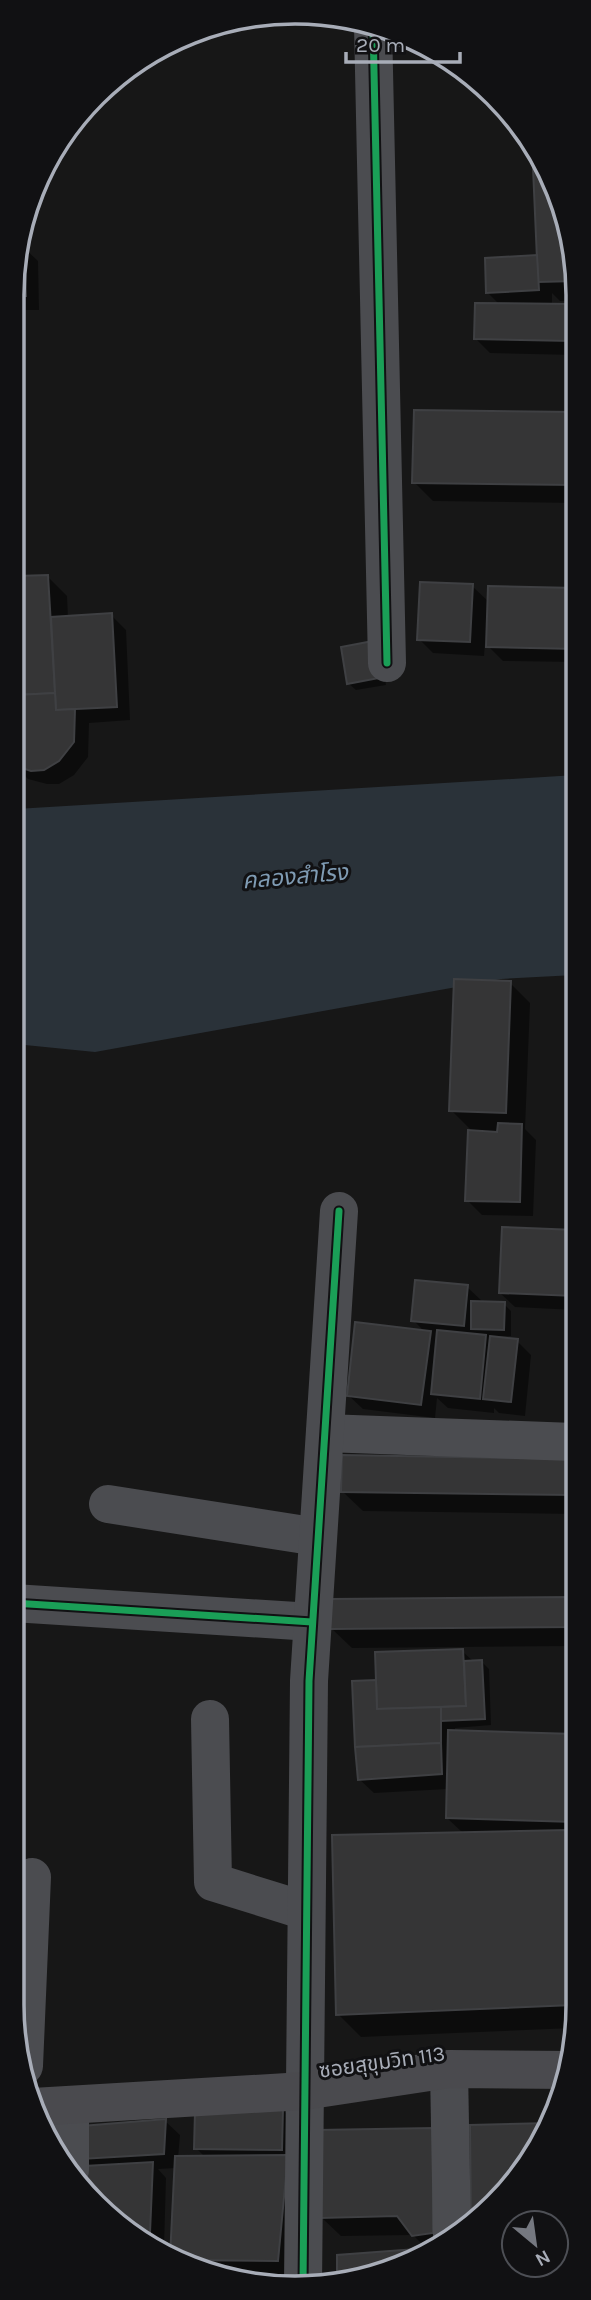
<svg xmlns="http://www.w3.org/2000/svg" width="591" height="2300" viewBox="0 0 591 2300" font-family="Karla,'Noto Sans Thai',sans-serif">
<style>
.water{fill:#2a3239}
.shadow{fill:#0007}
.building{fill:#353536;stroke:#3f4043;stroke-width:2}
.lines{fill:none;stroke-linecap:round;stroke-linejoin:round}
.minor{stroke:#4b4c50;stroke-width:38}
.secondary{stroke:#4a4a4e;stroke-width:38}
.cycleway-casing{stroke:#111113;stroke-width:11}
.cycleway{stroke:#1a9f57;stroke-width:7}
.labels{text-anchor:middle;stroke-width:6;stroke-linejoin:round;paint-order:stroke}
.street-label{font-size:21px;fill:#a8adb8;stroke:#111113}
.water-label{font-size:23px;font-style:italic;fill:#7f9bb3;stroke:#111113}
.rim{fill:none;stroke:#a8adb8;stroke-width:3.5}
</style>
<rect width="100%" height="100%" fill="#171717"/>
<path class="water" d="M576,775L575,975L501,979L95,1052L15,1044L16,809Z"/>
<g class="shadow">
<path d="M550,171L576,259V300L560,301L552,293V305L571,306L576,311V355L490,353L476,339L500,305L488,293L539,260Z"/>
<path d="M18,247H23L38,261L39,310H17Z"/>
<path d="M416,412L576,414V503L433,501L414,482Z"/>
<path d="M48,577L67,596L68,618L111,615L126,630L130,720L89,723L88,757L74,775L59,784H47L28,779L16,767L17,578Z"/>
<path d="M472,586L489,602L576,590V662L503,661L485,643L484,656L433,653L419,639Z"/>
<path d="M380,650L386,685L356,690L348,683Z"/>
<path d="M510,983L530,1003L525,1129L536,1140L533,1216L482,1215L467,1200L473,1132L451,1110Z"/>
<path d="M575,1231V1310L515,1307L500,1293Z"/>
<path d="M467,1287L482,1301L504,1304L511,1311V1336H496V1339L517,1341L531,1355L525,1416L499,1413L494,1408V1413L448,1408L437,1398L435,1418L363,1409L348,1395L425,1332L413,1320Z"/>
<path d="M574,1461V1514L363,1511L343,1492Z"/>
<path d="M574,1599V1646L352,1648L332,1629V1601Z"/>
<path d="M462,1651L474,1662H482L489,1669L491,1725L455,1728V1732L574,1735V1891L571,1853H568L574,1938L573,2028L361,2037L338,2014L464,1834L447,1818L448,1789L374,1793L359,1779L377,1681Z"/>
<path d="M282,2109L297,2124V2280L248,2279L171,2259L176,2168L158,2169L166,2178L164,2247L158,2246L164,2254L87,2195V2167H92L83,2159L165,2121L180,2135L178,2158L205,2157L196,2148Z"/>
<path d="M549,2125L541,2146L473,2223L472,2126Z"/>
<path d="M320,2132L452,2237L427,2249L413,2235L341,2236L321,2217Z"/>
</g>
<g class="building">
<path d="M532,145L550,171L576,259V281L538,282Z"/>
<path d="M18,245H24L26,296H17Z"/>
<path d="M537,255L539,290L486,293L485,258Z"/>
<path d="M475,303L572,304V341L474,339Z"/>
<path d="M414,410L576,412V485L412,483Z"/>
<path d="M48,575L55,693L16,695L17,576Z"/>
<path d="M420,582L473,584L470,642L417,640Z"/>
<path d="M488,586L576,588V649L486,647Z"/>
<path d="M112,613L117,707L56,710L51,617Z"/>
<path d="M373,641L379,678L347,684L341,647Z"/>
<path d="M55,693L56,710L75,709L74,742L59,761L44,770L31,771L16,766V695Z"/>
<path d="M454,979L511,981L506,1113L449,1111Z"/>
<path d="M498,1123L522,1124L520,1202L465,1201L468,1130L497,1132Z"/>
<path d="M502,1227L575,1230V1296L499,1293Z"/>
<path d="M415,1280L468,1285L464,1326L411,1321Z"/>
<path d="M471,1301L505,1302L504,1330L471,1329Z"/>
<path d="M355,1322L431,1331L421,1405L347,1396Z"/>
<path d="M437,1330L486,1335L480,1399L431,1394Z"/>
<path d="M490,1336L518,1339L511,1402L483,1399Z"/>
<path d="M342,1455L574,1459V1495L341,1492Z"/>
<path d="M574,1597V1627L330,1629L331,1599Z"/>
<path d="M463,1649L466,1706L377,1709L375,1652Z"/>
<path d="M482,1660L485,1719L441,1721V1707L466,1706L464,1661Z"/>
<path d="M376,1680L377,1709L441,1707V1743L355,1747L352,1681Z"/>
<path d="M448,1730L574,1734V1822L446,1818Z"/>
<path d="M441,1743L442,1774L358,1780L355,1747Z"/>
<path d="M568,1830L574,1916L573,2005L336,2015L332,1835Z"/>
<path d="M283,2108L282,2150L194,2149L195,2112Z"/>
<path d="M166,2119L164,2154L81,2159L82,2126Z"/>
<path d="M549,2123L541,2146L471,2223L470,2125Z"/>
<path d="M433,2128V2233L412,2236L397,2216L320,2218L318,2130Z"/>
<path d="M288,2155L278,2261L177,2260L170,2258L175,2156Z"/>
<path d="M153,2162L150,2233H136L85,2193V2166Z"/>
<path d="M416,2249V2255L369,2278L337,2281V2255Z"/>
</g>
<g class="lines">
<g class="minor">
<path d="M373,25L387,663"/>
<path d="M325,1433L574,1442"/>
<path d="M108,1504L318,1537"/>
<path d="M13,1603L312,1622"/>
<path d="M210,1719L213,1882L306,1911"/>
<path d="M24,2066L32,1877"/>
<path d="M449,2069L452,2237"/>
<path d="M70,2170V2105"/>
<path d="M303,2285L309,1681L339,1211"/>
</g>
<path class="secondary" d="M33,2107L304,2091L449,2069L569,2070"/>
<defs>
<g id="cycleway">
<path d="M373,25L387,663"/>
<path d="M13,1603L312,1622"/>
<path d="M303,2285L309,1681L339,1211"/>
</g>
</defs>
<use href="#cycleway" class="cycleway-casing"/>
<use href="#cycleway" class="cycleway"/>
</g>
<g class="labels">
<g class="street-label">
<text transform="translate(382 2062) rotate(-8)" y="7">ซอยสุขุมวิท 113</text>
</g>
<g class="water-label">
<text transform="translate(295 876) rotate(-5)" y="8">คลองสำโรง</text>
</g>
</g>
<path d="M0 0H591V2300H0ZM295 24H295A271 271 0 0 1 566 295V2005A271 271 0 0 1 295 2276H295A271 271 0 0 1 24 2005V295A271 271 0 0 1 295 24Z" fill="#111113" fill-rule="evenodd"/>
<path class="rim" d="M295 24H295A271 271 0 0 1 566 295V2005A271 271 0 0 1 295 2276H295A271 271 0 0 1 24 2005V295A271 271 0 0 1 295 24Z"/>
<g transform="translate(535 2244) rotate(151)"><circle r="33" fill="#111113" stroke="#4d4f55" stroke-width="2"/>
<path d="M0-5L12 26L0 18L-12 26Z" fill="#757880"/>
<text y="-10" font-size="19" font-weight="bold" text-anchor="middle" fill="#a8adb8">N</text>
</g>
<path d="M346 52v10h114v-10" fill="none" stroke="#a8adb8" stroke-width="3.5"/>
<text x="356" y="52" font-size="21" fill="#a8adb8" stroke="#111113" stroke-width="5" paint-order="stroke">20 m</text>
</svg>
